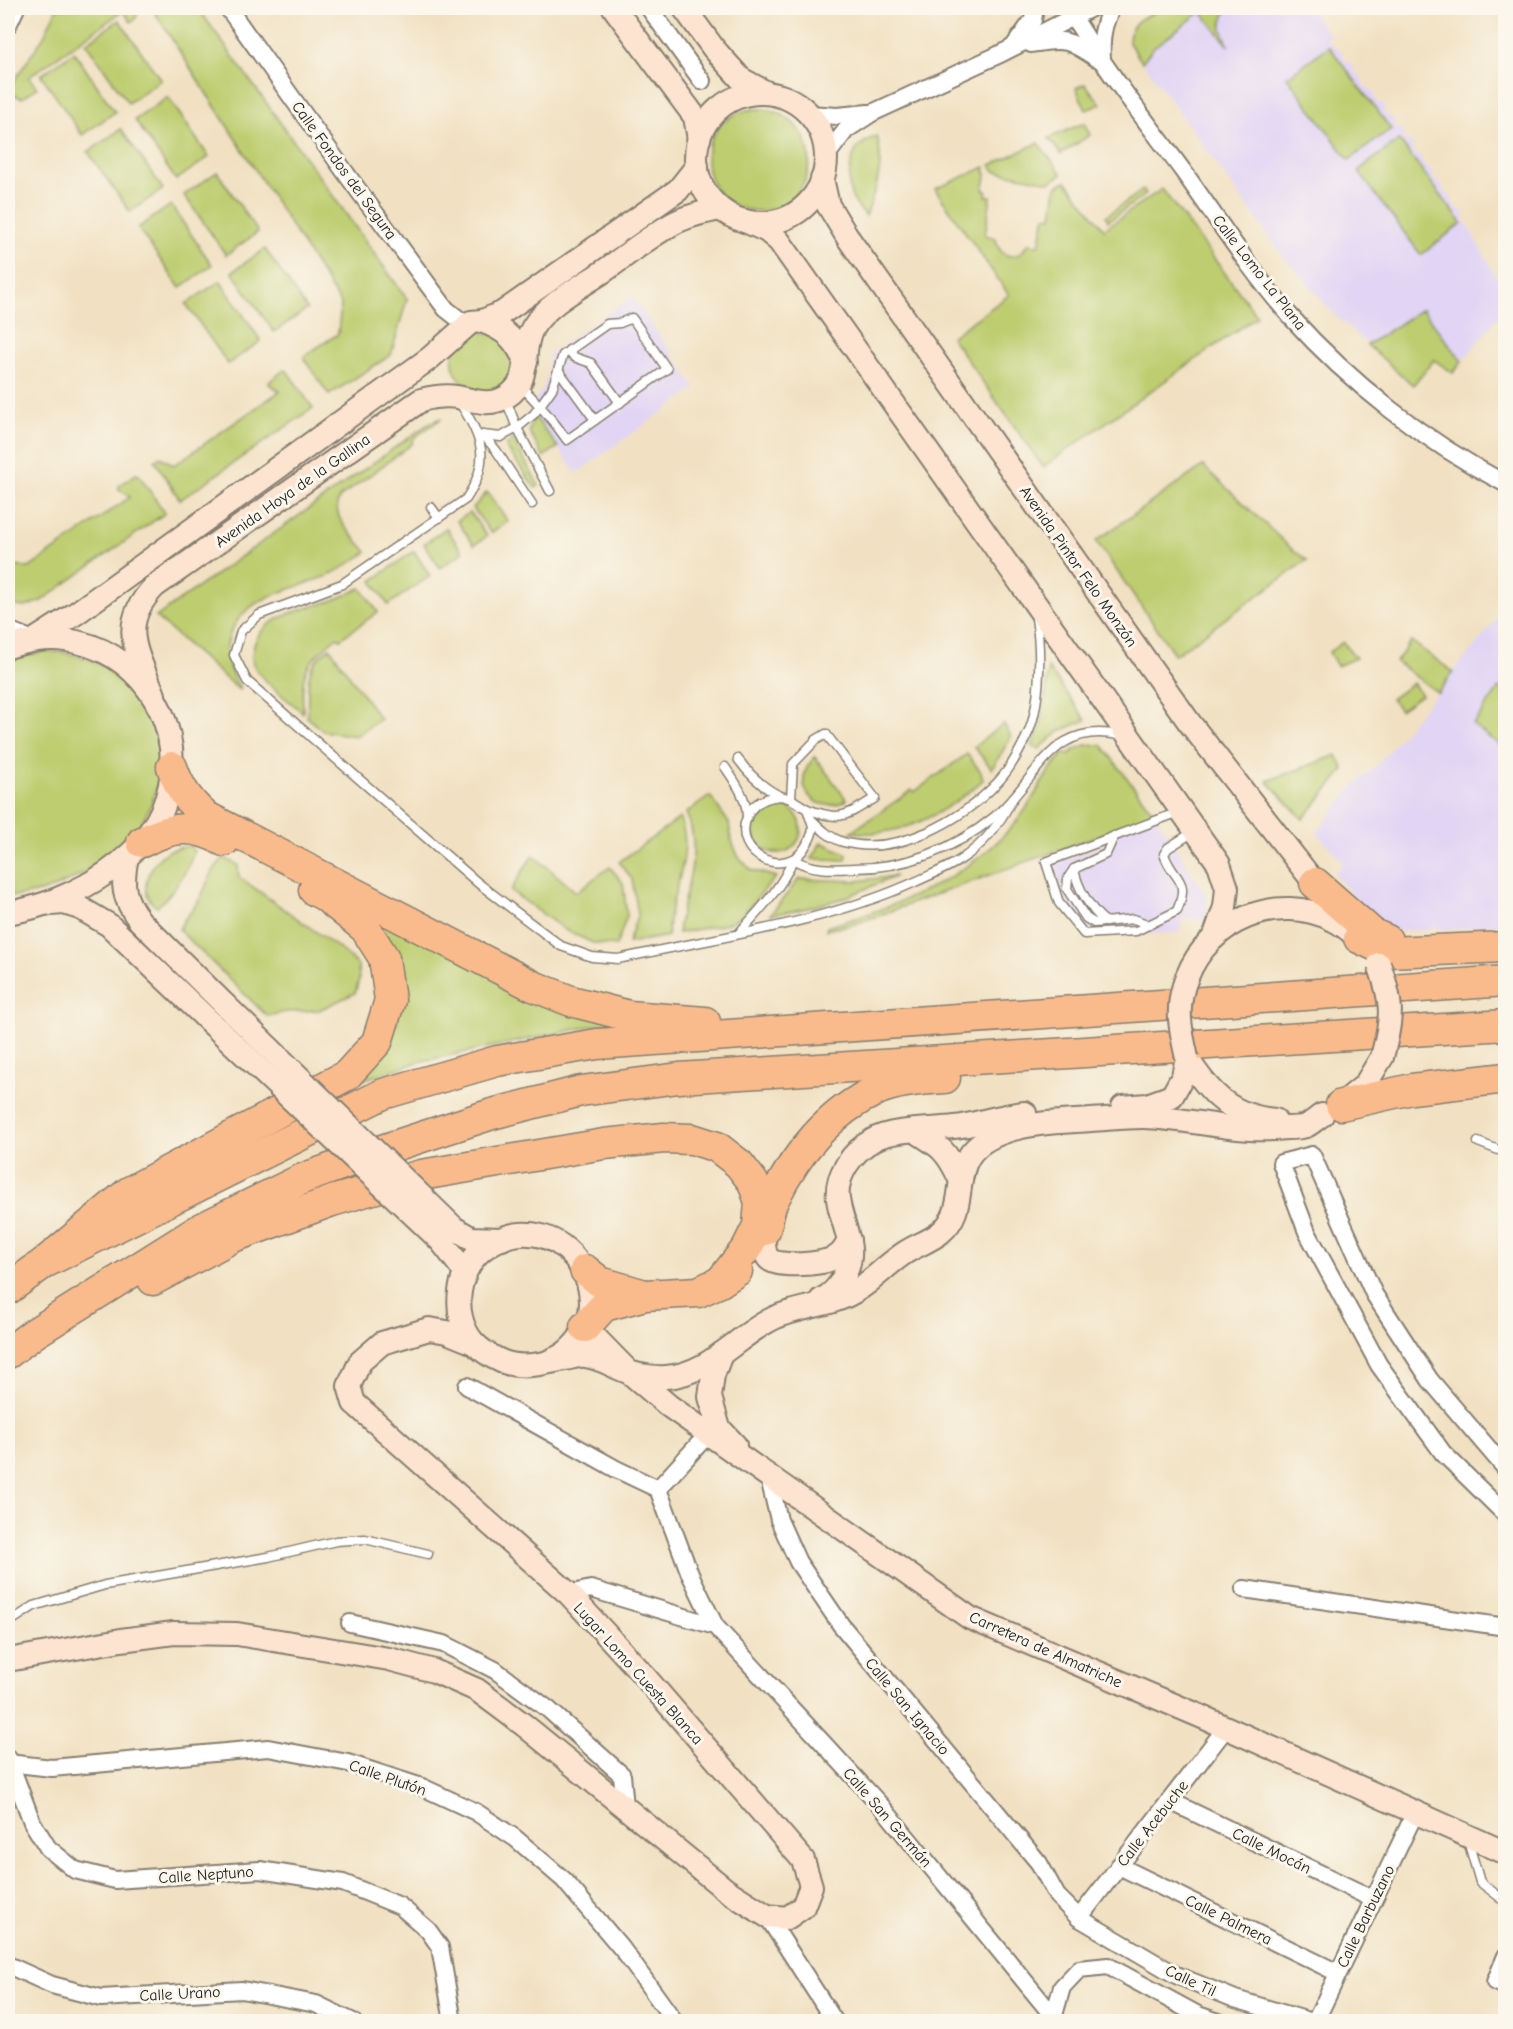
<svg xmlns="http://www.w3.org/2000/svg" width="1513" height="2029" viewBox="0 0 1513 2029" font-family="'Comic Neue',sans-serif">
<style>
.built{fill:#e1d4f4}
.green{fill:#bdcd6f;stroke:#6c7446;stroke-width:1.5}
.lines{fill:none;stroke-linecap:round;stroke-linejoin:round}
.lane-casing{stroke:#867e6f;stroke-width:11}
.street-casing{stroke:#867e6f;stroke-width:20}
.secondary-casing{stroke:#867e6f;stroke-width:26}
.highway-casing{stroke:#867e6f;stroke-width:33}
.lane{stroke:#fff;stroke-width:8}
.street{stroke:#fff;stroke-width:16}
.secondary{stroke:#fde4d1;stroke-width:22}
.highway{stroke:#fabb8c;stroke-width:30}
.secondary-bridge-casing{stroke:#867e6f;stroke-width:26;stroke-linecap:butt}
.secondary-bridge{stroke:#fde4d1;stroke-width:22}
.labels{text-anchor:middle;stroke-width:6;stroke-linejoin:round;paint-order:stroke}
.street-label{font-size:16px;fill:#1c1c1c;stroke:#fbf7ec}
</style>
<rect width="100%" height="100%" fill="#fbf7ec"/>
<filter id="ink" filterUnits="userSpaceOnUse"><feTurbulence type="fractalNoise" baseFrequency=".0167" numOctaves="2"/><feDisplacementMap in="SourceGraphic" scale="12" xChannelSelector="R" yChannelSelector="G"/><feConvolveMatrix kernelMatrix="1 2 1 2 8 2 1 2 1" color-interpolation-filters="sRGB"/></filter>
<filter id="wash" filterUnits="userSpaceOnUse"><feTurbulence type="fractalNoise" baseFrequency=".008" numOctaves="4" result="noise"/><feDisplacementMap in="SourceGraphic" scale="24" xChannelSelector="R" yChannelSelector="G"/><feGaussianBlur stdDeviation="1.35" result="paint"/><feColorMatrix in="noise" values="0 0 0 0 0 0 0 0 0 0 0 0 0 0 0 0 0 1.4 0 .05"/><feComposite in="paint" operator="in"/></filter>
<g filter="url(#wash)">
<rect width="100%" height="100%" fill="#f1e1c2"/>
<g class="built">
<path d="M1168,8H1309L1330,36L1327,39L1333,46L1342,51L1344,60L1353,65L1355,73L1362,78L1364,86L1374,92L1375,100L1384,105L1385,115L1394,119V127L1403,131L1404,139L1412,144L1413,152L1421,157L1424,166L1432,171L1434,180L1442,184L1444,192L1452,198L1454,206L1464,212V219L1505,292V308L1453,373L1434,360L1413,385L1336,316L1284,257L1129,43V32L1135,23Z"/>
<path d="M632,297L696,388L576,473L529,408L544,387L548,374L549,354Z"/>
<path d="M1505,609V924L1445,930L1433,926L1427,930L1385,931L1334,874L1343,862L1317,833L1344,797L1363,777L1374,769Z"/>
<path d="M1155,815L1207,897V919L1183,918L1179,932L1136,935V926L1087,931L1062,895L1053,863L1102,846L1098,836Z"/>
</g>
<g class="green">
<path d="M57,8H133L137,13L136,18L131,22L123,11L29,77L37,88L22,98L8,93V90L44,36Z"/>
<path d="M152,8H198L407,299L391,355L329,395L304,359V356L338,334L341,304Z"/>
<path d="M1168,8H1228C1218,26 1221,28 1229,46L1201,12L1154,47L1142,62L1129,43C1129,17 1148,16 1168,8Z"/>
<path d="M119,20L161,80L128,103L86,43Z"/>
<path d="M1329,46L1391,129L1349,160L1287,77Z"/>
<path d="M74,52L115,112L82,135L41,75Z"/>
<path d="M1085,84L1101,104L1086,110L1076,88Z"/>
<path d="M168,97L209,157L176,180L135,120Z"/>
<circle cx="758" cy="160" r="51"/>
<path d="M1084,123L1090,135L1061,154L1049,138Z"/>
<path d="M121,129L163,189L130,212L88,152Z"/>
<path d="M877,136C885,164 876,190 866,216C851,201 847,191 850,170C853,149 858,144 877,136Z"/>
<path d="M1399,140L1462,223L1421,255L1358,171Z"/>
<path d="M1038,143L1062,174L1050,182L994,171L991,165Z"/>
<path d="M985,167L986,177L983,190L987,191L986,196H991L985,235L996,238C997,258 1019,263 1027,244L1039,245L1045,216L1052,217L1056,187L1066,181L1104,229L1162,189L1257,316L1043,467L951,337L1009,295L935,189Z"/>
<path d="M217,172L258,232L226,255L184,195Z"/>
<path d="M1143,190L1146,194L1108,221L1106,216Z"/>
<path d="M171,205L212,265L180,288L138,228Z"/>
<path d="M265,249L307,309L274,332L232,272Z"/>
<path d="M220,281L261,341L228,364L186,304Z"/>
<path d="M1422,309L1462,361L1453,373L1434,360L1413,385L1367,345Z"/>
<path d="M480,331L500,335C505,343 511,352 514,360C515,366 512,373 509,378C487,413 433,373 460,342C464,337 473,334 480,331Z"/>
<path d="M284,370L287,371L313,408L180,500L155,461L160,457L174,465L280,391L269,384V382Z"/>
<path d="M442,418L414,438L412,444L339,498C330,519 355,536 367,552C354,561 342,569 327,576C289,592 235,596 227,646C225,662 231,676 241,689L239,690L156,617L431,422Z"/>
<path d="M536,418L558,447L543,457L529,431L533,420Z"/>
<path d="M512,438L539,486L535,488L506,447Z"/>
<path d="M1203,466L1294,551L1307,560L1175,655L1096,541Z"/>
<path d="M136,474L139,475L165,513L41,601L25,607L8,605V565L29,568L130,497L119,489V486Z"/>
<path d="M487,492L508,521L491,533L473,508Z"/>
<path d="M470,512L487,536L474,545L457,521Z"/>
<path d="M446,528L463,552L440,568L424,544Z"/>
<path d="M414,551L430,576L388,605L372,581Z"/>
<path d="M361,588L378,612L340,639L337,637C304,665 301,669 303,713C289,700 270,688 258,672C253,666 251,658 253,650C258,616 303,610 331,601C341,597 351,593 361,588Z"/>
<path d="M1411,641L1453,672L1438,693L1396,662Z"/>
<path d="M1343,642L1356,658L1337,666L1329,652Z"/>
<path d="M330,648L380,719L356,736L323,731L307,717C310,688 301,667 330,648Z"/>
<path d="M46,651C88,653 123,670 144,707C148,715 154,723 156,732C166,768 155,812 129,838C118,849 106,858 93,867C76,878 55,889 35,893C26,895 17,896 8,897V662L27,655Z"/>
<path d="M1048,668L1086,720L1060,731L1039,749L1032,746C1044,721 1046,696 1048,668Z"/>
<path d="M1413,683L1421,695L1400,710L1391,699Z"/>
<path d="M1499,688L1505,693V749L1473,725Z"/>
<path d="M1003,724L1010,734V739L992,769L974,747Z"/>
<path d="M1086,745H1102L1155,815L855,924L826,930L827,927C897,906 969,879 1017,821C1035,800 1044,771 1065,753L1069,755L1075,749Z"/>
<path d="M967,754L981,772L983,780C947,812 901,839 851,832L912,790L914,792Z"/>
<path d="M1337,755L1344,770L1303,819L1267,781Z"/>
<path d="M815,757L847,800C814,818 788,783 815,757Z"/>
<path d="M710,796L729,823L731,839L738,856L751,870L776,877L739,918L726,924L678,933C682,890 705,857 686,813Z"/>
<circle cx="777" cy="829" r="24"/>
<path d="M680,818C696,858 667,896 668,936L628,943L638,914L632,879L619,862Z"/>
<path d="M821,842L847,854L846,860L812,859Z"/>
<path d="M190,846L194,851C187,873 174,891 157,907C136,892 149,863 167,852C174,848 182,847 190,846Z"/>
<path d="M533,855L576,892L610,867L623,883L627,916L616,946L593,943L565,930L511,891L515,883Z"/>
<path d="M224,858L238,865L239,877L336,946L358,965L359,980L355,993L319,1010L286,1012L267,1016L179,930C182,919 192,912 198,902C207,887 210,870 224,858Z"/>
<path d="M896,876L844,898L808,908L770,915L799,879L857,881Z"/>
<path d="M363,914L616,1021L418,1062L353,1083L398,1021Z"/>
</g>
</g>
<g filter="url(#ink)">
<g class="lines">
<defs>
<g id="lane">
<path d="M569,350L574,357L591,363L620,403"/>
<path d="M559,371L595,420"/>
<path d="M506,400L517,428L550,491"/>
<path d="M460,403C483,439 491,461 466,499L342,584L259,615L241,631L234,655L247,681L478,883L561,946L592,957L618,959C717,937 822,924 915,882C930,875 946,869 960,860C986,843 999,824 1013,798"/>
<path d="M483,435L501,437L517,428L534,414L552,389L563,355L607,324L620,323L632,318L667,369L567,440C553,420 538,403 520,385"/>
<path d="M483,435L496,450L532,504"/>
<path d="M431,507L439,518"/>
<path d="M738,759C750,776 762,787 780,796"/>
<path d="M725,767C736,783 747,798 747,817"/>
<path d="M781,796L791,799L807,809C809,815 812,821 813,827C813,833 810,839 807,844C787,882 731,855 747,817C753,802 766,797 781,796Z"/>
<path d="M791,799L793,764L816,740L826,734L875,798C846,816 841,822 807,809"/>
<path d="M1179,812L1046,862L1059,903L1084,934L1136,931L1177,911C1191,877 1173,881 1164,854L1168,848L1195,831"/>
<path d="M810,818C820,828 830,838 843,842C898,857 962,820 998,782C1012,767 1021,749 1029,731C1041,701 1041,649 1036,618"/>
<path d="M1114,836L1106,854L1074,869L1068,878L1067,889L1086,918L1094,923L1134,919L1149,925"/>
<path d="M1074,869C1077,887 1091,911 1106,922"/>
<path d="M740,932C760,909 782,888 793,859C812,871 834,869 855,868C905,868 955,849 994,817C1039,780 1050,718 1123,736"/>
<path d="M1478,1142L1506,1153"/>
<path d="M8,1623L34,1606L105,1585L268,1557L336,1541L365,1539L428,1554"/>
<path d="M1468,1841L1480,1882L1506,1902"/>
</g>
<g id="street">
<path d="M228,8L350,179L446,309L460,320L471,322"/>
<path d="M649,8L702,81"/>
<path d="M1068,8C1102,65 1143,117 1183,171C1218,220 1251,272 1291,317C1351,384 1426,442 1506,484"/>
<path d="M8,25L16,8"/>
<path d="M1031,44C1064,38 1068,39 1096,58"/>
<path d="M1014,46L1033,20L1035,8"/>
<path d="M1102,61C1101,42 1102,24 1112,8"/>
<path d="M809,114L837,116L868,113"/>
<path d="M826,156L846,130L872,113L998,55L1091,8"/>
<path d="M8,630L33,640"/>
<path d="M467,1386L616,1469L658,1489"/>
<path d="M1506,1469L1430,1380L1374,1294L1312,1155L1281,1163L1307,1232L1379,1365L1443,1453L1506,1515"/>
<path d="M768,1474L779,1520L798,1562L841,1625L1039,1863L1057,1896L1079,1918L1176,1975L1235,1999L1312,2022"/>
<path d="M658,1489L690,1574L715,1626"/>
<path d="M658,1489L708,1434"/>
<path d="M1244,1589L1506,1627"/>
<path d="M569,1594L591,1589L715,1626L883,1808L1058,2022"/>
<path d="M350,1623L444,1644L495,1670L548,1709L622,1775L625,1807"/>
<path d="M8,1758L32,1822L48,1848L75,1870L115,1880L260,1870L343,1883L400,1906L428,1930L440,1947L453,2022"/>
<path d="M8,1763L52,1768L268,1748L348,1763L422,1787L476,1812L515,1838L564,1880L623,1950L675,2022"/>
<path d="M1170,1801L1373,1899"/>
<path d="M1119,1866L1338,1973"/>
<path d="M767,1916L835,2022"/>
<path d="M1079,1918L1226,1728"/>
<path d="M1506,1956L1495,1982L1506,1986"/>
<path d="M8,1965L52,1985L101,1998L242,1990L316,2004L353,2022"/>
<path d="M1054,2015L1062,1987L1079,1969L1108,1966L1198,2015L1219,2022"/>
<path d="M1315,2022L1416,1811"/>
</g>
<g id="secondary">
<path d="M614,8L695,117L699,139"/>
<path d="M684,8L714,49L741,79L767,93"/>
<circle cx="761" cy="158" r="65"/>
<path d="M822,179L828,205L848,238L1189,722L1324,895"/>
<path d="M745,221L767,231L779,241L1219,864L1227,888L1225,907L1215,935"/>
<path d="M482,321C507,331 514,338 526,362"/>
<path d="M36,639L75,614L384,391L430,358L471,322L482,321L502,313L678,190L697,166"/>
<path d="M8,647C27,641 45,637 66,640C136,649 182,716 170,785C157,856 73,902 8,913"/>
<path d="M154,695C137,652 117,625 155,586L421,400C433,397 444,395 457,397C473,400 490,407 506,397C534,380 519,350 533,327C547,304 582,286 604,271C628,254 651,235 676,222C690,215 705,212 720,209"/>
<path d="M127,857C121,885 123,899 140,921L224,1004"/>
<path d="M50,904L64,903L80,908L109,925L209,1021"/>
<path d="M1187,977C1209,920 1278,892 1333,920C1343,924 1352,933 1360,939"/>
<path d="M1187,1058C1210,1094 1231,1116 1275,1120"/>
<path d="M1343,1103L1365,1085L1382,1057"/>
<path d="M1123,1107L1147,1105L1172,1096L1183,1076L1187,1058"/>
<path d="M915,1131C941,1147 947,1151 960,1179"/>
<path d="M454,1228L471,1238L502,1239"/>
<path d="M764,1237C764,1243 764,1254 769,1259C779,1268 823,1264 834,1258C841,1255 846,1247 849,1240"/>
<path d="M441,1241L465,1272"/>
<path d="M821,1300C831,1295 838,1288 843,1278C860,1249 842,1228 838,1199C835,1175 853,1151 873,1140C892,1128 938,1130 962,1126C983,1122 1003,1115 1025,1113"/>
<path d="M585,1327L629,1372L669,1406L970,1618L1207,1719L1506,1853"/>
<path d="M721,1354L713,1375L710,1397L719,1428L735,1445"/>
<path d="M548,1362C553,1359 560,1357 565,1353C630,1302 561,1200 489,1245C457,1264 449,1315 474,1343C481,1350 492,1357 501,1361C522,1370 544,1363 565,1359C571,1358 579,1355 585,1356C600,1357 613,1367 628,1372C638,1375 655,1378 666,1377C710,1374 736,1336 774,1318C793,1309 816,1307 836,1300C865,1291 881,1268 906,1252C917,1245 930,1241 940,1233C978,1202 936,1154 1007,1131C1034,1122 1063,1122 1091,1120C1108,1119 1126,1117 1143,1117C1191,1118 1238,1134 1286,1128C1292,1128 1300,1128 1306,1126C1311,1124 1317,1118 1322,1115"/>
<path d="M8,1660L121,1640L174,1633L237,1634L389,1659L434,1671L477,1690L524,1725L726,1890L767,1916L787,1918L803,1907L811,1886L803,1860L639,1670L569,1594L354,1403L349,1386L360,1362L382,1343L429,1329L447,1332L474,1343"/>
</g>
<g id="highway">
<path d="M172,767C179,788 189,802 205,816L533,986L571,1001L629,1016L705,1022"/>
<path d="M142,842C173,826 193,824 224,841"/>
<path d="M1315,883L1373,934L1387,940"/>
<path d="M1359,938L1389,952L1506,947"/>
<path d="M1341,1105L1412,1089L1506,1078"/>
<path d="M765,1230C768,1220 769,1208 774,1199C796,1153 830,1112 877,1090C895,1082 925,1079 945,1078"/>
<path d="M44,1263L383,1094L497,1061L597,1044L1506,981"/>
<path d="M585,1270L600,1282L645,1295"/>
<path d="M153,1280L233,1237L332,1201L421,1175L604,1144L664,1138L692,1139L717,1147L739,1164L753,1182L760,1202L758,1226L747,1248L720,1282"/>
<path d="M8,1289L44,1263L129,1192L347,1075L377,1042L390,1000L384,958L365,928L325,896L314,890"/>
<path d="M585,1327L604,1306L645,1295L698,1292L720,1282L737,1271"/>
<path d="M8,1353L33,1334L202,1228L302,1179L379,1151L492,1114L581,1091L679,1078L1506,1025"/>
</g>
</defs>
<use href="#lane" class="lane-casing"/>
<use href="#street" class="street-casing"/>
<use href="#secondary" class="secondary-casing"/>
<use href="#highway" class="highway-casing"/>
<use href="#lane" class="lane"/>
<use href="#street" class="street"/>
<use href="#secondary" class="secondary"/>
<use href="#highway" class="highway"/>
<defs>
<g id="secondary-bridge">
<path d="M1379,964C1393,1004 1393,1016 1382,1057"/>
<path d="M1187,977C1175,1006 1180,1028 1187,1058"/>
<path d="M224,1004L454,1228"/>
<path d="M209,1021L441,1241"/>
</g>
</defs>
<use href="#secondary-bridge" class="secondary-bridge-casing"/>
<use href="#secondary-bridge" class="secondary-bridge"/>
</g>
</g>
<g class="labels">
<g class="street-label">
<text transform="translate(345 170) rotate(54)" y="6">Calle Fondos del Segura</text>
<text transform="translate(1260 272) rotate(52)" y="6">Calle Lomo La Plana</text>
<text transform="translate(292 490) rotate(-35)" y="6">Avenida Hoya de la Gallina</text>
<text transform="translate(1079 566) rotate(55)" y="6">Avenida Pintor Felo Monzón</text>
<text transform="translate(1046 1649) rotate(24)" y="6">Carretera de Almatriche</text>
<text transform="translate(639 1673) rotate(48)" y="6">Lugar Lomo Cuesta Blanca</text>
<text transform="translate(908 1706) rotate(50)" y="6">Calle San Ignacio</text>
<text transform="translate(388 1777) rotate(19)" y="6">Calle Plutón</text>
<text transform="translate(888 1817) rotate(49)" y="6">Calle San Germán</text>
<text transform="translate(1152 1823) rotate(-52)" y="6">Calle Acebuche</text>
<text transform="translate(1272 1850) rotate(26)" y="6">Calle Mocán</text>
<text transform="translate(206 1874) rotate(-4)" y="6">Calle Neptuno</text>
<text transform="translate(1365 1916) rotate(-64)" y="6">Calle Barbuzano</text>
<text transform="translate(1229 1919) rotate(26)" y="6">Calle Palmera</text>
<text transform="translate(1191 1980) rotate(25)" y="6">Calle Til</text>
<text transform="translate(180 1993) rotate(-3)" y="6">Calle Urano</text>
</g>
</g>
<rect width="1513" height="2029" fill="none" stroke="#fbf7ec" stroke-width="30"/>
</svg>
